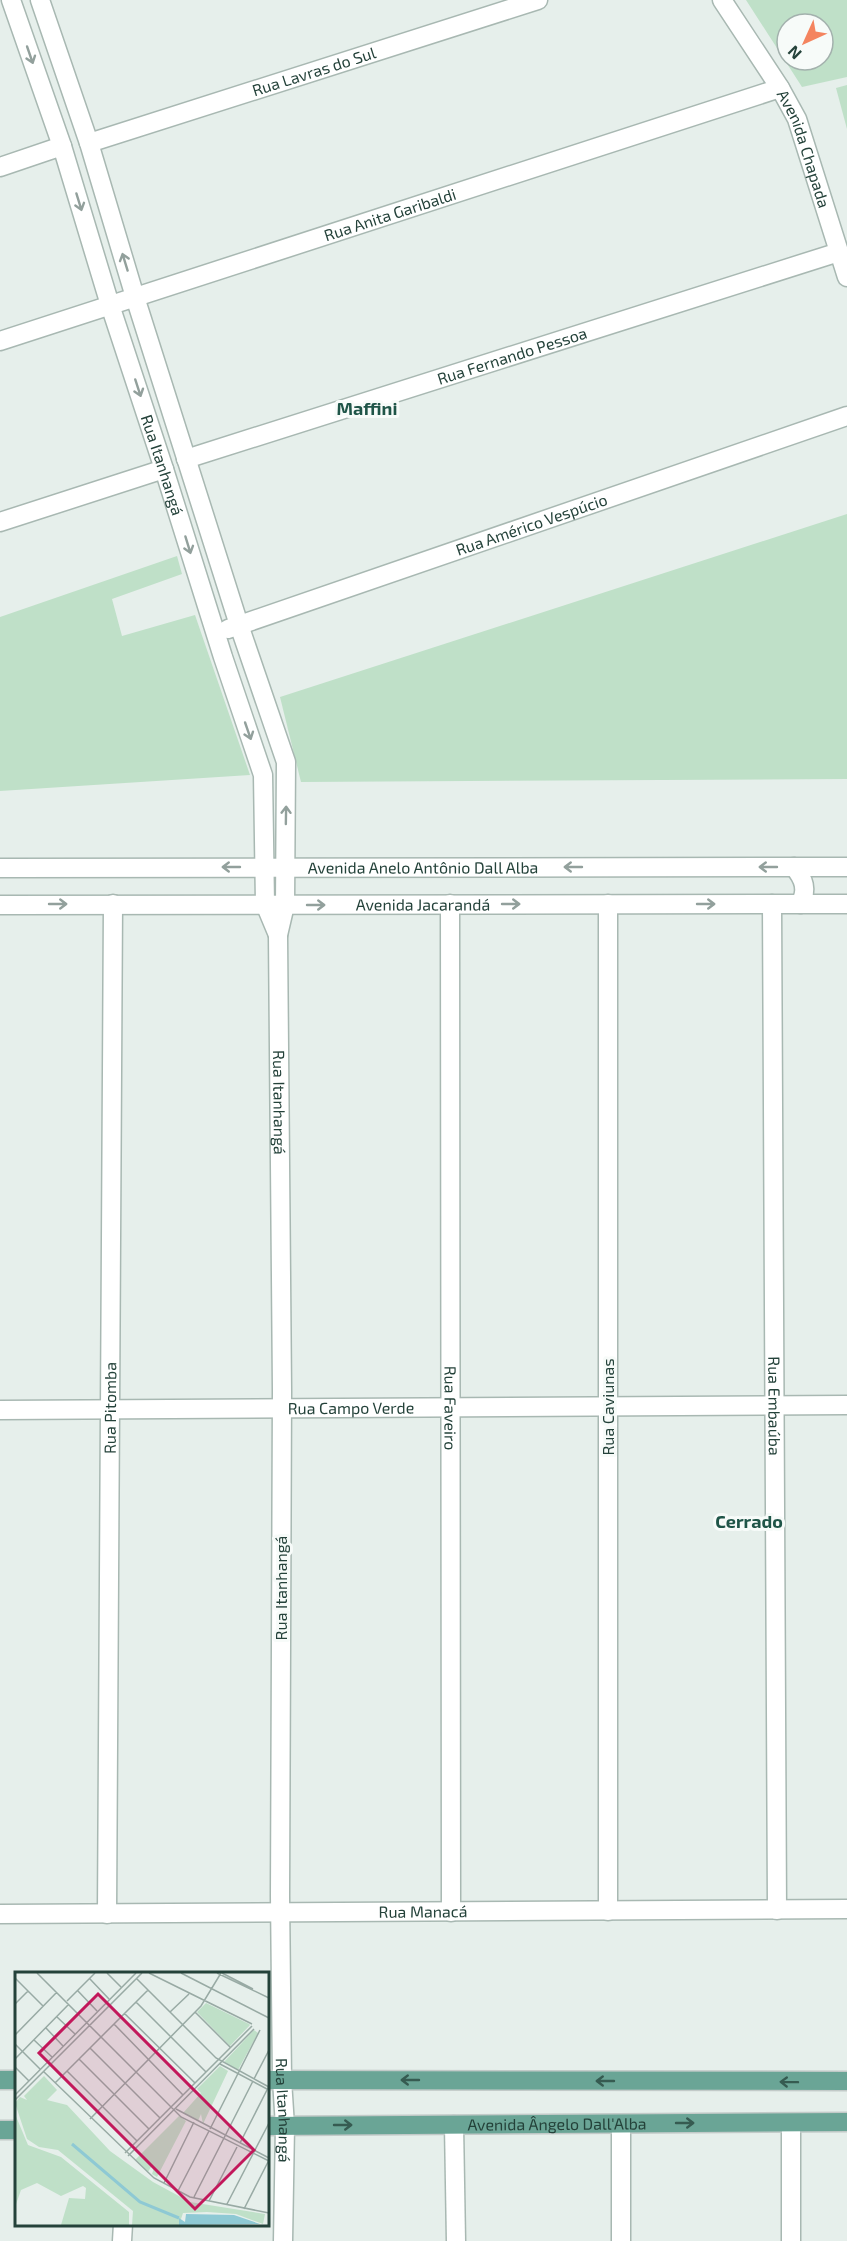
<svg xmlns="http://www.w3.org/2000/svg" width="847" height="2241" viewBox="0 0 847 2241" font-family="'Exo 2',sans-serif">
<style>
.green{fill:#bfe0c8;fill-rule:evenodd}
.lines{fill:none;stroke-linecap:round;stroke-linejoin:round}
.minor-casing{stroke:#a8b8b2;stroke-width:21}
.major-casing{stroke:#c2cac8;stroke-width:21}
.minor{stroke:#fff;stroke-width:18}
.major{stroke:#6aa596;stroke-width:18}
.oneway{stroke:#92a09c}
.oneway2{stroke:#365b51}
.labels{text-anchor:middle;stroke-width:6;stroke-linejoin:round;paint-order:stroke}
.street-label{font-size:16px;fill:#24423a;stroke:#f7fbf9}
.neighbourhood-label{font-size:18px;font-weight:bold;fill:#1f5548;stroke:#f7fbf9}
.inset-river{fill:none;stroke:#8ec9d4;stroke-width:3}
.inset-road{fill:none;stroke:#98aaa4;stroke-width:1.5}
.view{fill:#c2185b;fill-opacity:0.15;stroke:#c2185b;stroke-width:3}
.inset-edge{fill:none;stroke:#24423a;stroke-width:3}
</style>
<rect width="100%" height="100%" fill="#e6efeb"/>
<g class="green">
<path d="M746,0H847V77L802,87ZM787,24H823V60H787Z"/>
<path d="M847,85V129L836,88Z"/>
<path d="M847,514V779L301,782L280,697Z"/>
<path d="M177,556L182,574L112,599L122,636L195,615L250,775L0,791V617Z"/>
</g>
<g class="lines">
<defs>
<g id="minor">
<path id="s1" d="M11,0L62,146L110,305L164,469L223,657L263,775L265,904L278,935"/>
<path id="s2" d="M40,0L89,143L135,297L239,625L286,762L285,905L278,935L282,1391L280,1896L282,2080L285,2126L283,2241"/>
<path id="s3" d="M722,0L780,88L797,119L847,277"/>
<path id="s4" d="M89,143L538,0"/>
<path d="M0,167L62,146"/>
<path id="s5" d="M0,341L780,88"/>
<path id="s6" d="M186,459L839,252"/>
<path d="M0,522L164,469"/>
<path id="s7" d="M228,629L847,416"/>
<path d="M794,867C804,879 808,890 800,904"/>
<path id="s8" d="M0,868L847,867"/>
<path id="s9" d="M450,904L451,1912"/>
<path id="s10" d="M772,904L777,1910"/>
<path id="s11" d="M0,905L847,904"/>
<path id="s12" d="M0,1410L847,1405"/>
<path d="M608,1911V904"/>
<path id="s13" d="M0,1914L847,1909"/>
<path id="s14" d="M107,1914L113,904"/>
<path d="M791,2123V2241"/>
<path d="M621,2124V2241"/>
<path d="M454,2125L456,2241"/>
<path d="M122,2241L123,2224"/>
</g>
<g id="major">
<path d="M0,2080H16"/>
<path d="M267,2080L847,2081"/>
<path id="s15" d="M267,2126L847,2122"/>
<path d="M0,2130H16"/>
</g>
</defs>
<use href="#minor" class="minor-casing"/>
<use href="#major" class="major-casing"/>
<use href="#minor" class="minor"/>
<use href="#major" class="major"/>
</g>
<defs><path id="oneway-shaft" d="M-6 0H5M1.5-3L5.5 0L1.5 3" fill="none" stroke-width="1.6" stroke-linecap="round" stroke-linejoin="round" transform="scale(1.5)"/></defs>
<g class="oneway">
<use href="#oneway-shaft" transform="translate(30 55) rotate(71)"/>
<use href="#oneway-shaft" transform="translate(79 202) rotate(73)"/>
<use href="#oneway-shaft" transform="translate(125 262) rotate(-107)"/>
<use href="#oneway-shaft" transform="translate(138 388) rotate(72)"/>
<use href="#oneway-shaft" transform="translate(188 545) rotate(73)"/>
<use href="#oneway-shaft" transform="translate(248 731) rotate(71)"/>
<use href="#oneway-shaft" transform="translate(286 815) rotate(-89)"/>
<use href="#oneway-shaft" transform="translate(231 867) rotate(180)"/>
<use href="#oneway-shaft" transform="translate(573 867) rotate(-180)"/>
<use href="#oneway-shaft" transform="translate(768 867) rotate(-180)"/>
<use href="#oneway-shaft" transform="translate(58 904)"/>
<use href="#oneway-shaft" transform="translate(511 904)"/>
<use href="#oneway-shaft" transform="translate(706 904)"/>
<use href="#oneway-shaft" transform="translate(316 905)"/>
</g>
<g class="oneway2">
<use href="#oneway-shaft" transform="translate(410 2080) rotate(-180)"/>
<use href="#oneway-shaft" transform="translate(605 2081) rotate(-180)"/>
<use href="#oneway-shaft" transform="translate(789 2082) rotate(-179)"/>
<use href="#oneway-shaft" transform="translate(685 2123)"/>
<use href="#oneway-shaft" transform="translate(343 2125)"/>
</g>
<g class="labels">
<g class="street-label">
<text dy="6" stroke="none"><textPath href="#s4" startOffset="236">Rua Lavras do Sul</textPath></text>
<text dy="6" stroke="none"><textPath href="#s3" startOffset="171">Avenida Chapada</textPath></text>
<text dy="6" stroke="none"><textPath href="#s5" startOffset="410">Rua Anita Garibaldi</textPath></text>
<text dy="6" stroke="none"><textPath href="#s6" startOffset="342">Rua Fernando Pessoa</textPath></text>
<text dy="6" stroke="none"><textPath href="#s1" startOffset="489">Rua Itanhangá</textPath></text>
<text dy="6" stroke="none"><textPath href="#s7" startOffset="321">Rua Américo Vespúcio</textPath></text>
<text dy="6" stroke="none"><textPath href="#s8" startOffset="423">Avenida Anelo Antônio Dall Alba</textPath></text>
<text dy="6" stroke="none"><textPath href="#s11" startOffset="423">Avenida Jacarandá</textPath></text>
<text dy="6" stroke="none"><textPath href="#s2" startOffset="1142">Rua Itanhangá</textPath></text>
<text transform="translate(608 1407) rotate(-90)" y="6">Rua Caviunas</text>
<text dy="6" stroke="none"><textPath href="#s10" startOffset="502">Rua Embaúba</textPath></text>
<text dy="6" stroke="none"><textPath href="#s12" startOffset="351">Rua Campo Verde</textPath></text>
<text dy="6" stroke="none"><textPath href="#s9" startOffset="504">Rua Faveiro</textPath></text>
<text dy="6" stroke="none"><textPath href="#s14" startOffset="506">Rua Pitomba</textPath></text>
<text transform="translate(281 1588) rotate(-90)" y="6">Rua Itanhangá</text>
<text dy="6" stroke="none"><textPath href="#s13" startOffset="423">Rua Manacá</textPath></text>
<text dy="6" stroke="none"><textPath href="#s2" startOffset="2150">Rua Itanhangá</textPath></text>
<text dy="6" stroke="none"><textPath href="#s15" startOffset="290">Avenida Ângelo Dall'Alba</textPath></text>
</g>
<g class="neighbourhood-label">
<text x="367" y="415">Maffini</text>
<text x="749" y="1528">Cerrado</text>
</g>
</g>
<g transform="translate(15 1972)">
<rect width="254" height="254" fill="#e6efeb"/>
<path d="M191,31L234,52L235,53L215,74L182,40ZM239,58L243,61L223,98L209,90ZM205,94L213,99L188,152L186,142L183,149L168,141L186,121L182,117ZM29,104L42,118L32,128L52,133L95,179L138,210L175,230L250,242L248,252L221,242L192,240L168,241L164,253H117L118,239L43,178L24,175L12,167L0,131L5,125L12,128L9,124ZM0,142L13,173L46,185L114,240V253H46L54,226L70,227L71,216L68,214L46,224L22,211L6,218L0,235ZM164,144L171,149L142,205L137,202L139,196L136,195L133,200L120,188Z" fill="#bfe0c8"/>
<path d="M171,242L219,243L245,252L164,253V246L170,250Z" fill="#8ec9d4"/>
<path class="inset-river" d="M57,172L125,230L164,246"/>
<path class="inset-road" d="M22,1L166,145L254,189M92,1L106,15M134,1L237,52M166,1L254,46M202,1L254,26M207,1L238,17M0,6L28,34M75,7L94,27M122,7L201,86L254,115M63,19L82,39M52,29L80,1M121,30L191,100M0,32L13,19M155,40L174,22M180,40L215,75M109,41L180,111M42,45L60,62M99,52L168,123M31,56L48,74M0,63L42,20M19,68L37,85M0,72L25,97M75,76L145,146M0,87L54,32M64,87L134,157M205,92L252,117M0,95L14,109M28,99L139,206L175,225L254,241M52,99L122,169M239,107L254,78M40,111L133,18M0,123L121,1M0,128L127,1M161,137L254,186M75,147L186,34L206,1M195,157L245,58M225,171L254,114M110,181L237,54M113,184L239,57M149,211L179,150M163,219L194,159M179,225L238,109M194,229L222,175M212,232L254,151M229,237L254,188"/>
<path class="view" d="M83,22L239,178L180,237L24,81Z"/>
<rect width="254" height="254" class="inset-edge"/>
</g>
<g transform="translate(805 42) rotate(225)"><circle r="28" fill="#f7fbf9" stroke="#a3b1ad" stroke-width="1.5"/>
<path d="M0-4.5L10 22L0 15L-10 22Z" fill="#f4845f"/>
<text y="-9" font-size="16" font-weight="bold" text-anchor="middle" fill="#24423a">N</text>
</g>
</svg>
